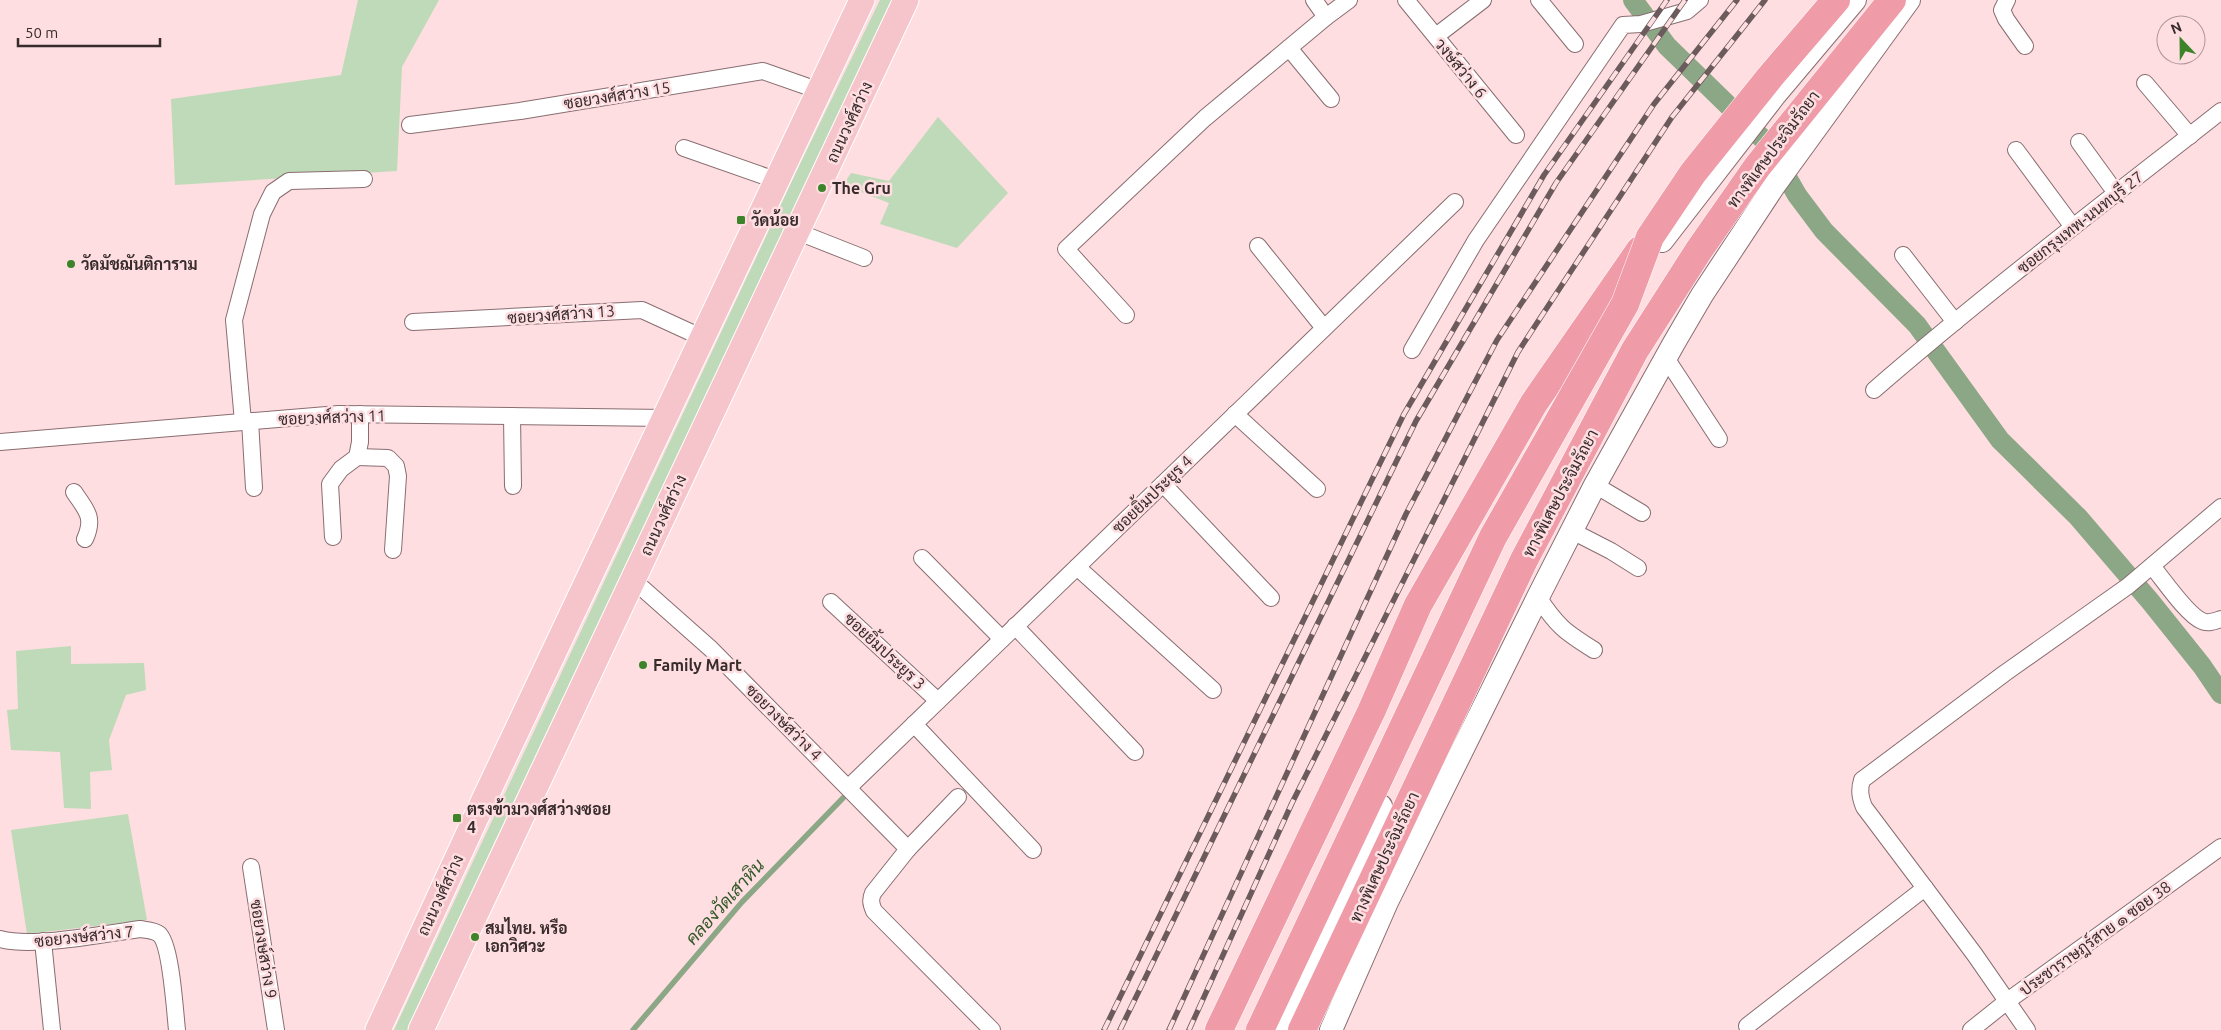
<svg xmlns="http://www.w3.org/2000/svg" width="2221" height="1030" viewBox="0 0 2221 1030" font-family="Ubuntu,Sarabun,sans-serif">
<style>
.green{fill:#bfdab8}
.lines{fill:none;stroke-linecap:round;stroke-linejoin:round}
.stream{stroke:#8ca785;stroke-width:5.5}
.canal{stroke:#8ca785;stroke-width:20}
.minor-casing{stroke:#896d71;stroke-width:18}
.secondary-casing{stroke:#896d71;stroke-width:24}
.primary-casing{stroke:#fff;stroke-width:27}
.motorway-casing{stroke:#fff;stroke-width:29}
.minor{stroke:#fff;stroke-width:16}
.secondary{stroke:#fff;stroke-width:22}
.primary{stroke:#f6c4cb;stroke-width:25}
.motorway{stroke:#f09ca8;stroke-width:28}
.rail-casing{stroke:#6c5b5c;stroke-width:5.5}
.rail{stroke:#fedee1;stroke-width:4;stroke-dasharray:11;stroke-linecap:butt}
.motorway-bridge-casing{stroke:#fff;stroke-width:29;stroke-linecap:butt}
.motorway-bridge{stroke:#f09ca8;stroke-width:28}
.poi-dot{fill:#3d8329;stroke:#fedee1;stroke-width:2}
.labels{text-anchor:middle;stroke-width:5;stroke-linejoin:round;paint-order:stroke}
.street-label{font-size:16px;fill:#372b2c;stroke:#fedee1}
.poi-label{font-size:16px;font-weight:bold;fill:#372b2c;stroke:#fedee1;text-anchor:start}
.water-label{font-size:18px;font-style:italic;fill:#325828;stroke:#fedee1}
</style>
<rect width="100%" height="100%" fill="#fedee1"/>
<g class="green">
<path d="M358,0H439L402,67L397,171L175,185L171,99L341,75Z"/>
<path d="M880,0H892L408,1030H394L800,164Z"/>
<path d="M938,117L1008,193L957,248L880,224L889,203L843,185L851,173L889,181Z"/>
<path d="M71,646V664L144,663L146,690L126,695L109,740L112,770L90,772L91,809L64,808L60,752L11,750L7,710L18,709L16,651Z"/>
<path d="M128,814L147,920L27,934L11,830Z"/>
</g>
<g class="lines">
<path class="stream" d="M633,1030L742,902L843,798"/>
<path class="canal" d="M1633,0L1667,46L1768,144L1797,195L1824,231L1917,325L2000,440L2078,517L2150,601L2202,666L2221,694"/>
<defs>
<g id="minor">
<path d="M1314,0L1326,17L1349,0"/>
<path d="M1406,0L1516,135"/>
<path d="M1539,0L1575,44"/>
<path d="M2007,0L2002,10L2006,19L2025,46"/>
<path d="M1436,36L1483,0"/>
<path d="M1289,48L1331,99"/>
<path d="M2145,83L2190,136"/>
<path d="M410,125L520,111L763,71L820,91"/>
<path d="M2079,142L2116,193"/>
<path d="M684,148L778,181"/>
<path d="M2016,150L2073,227"/>
<path d="M798,232L864,258"/>
<path d="M1258,246L1324,328"/>
<path d="M1903,255L1955,322"/>
<path d="M1126,315L1066,249L1205,118L1326,17"/>
<path d="M413,322L642,310L703,338"/>
<path d="M1412,350L1476,240L1623,25L1641,24L1687,11L1700,0"/>
<path d="M1666,358L1719,439"/>
<path d="M1874,390C1986,293 2104,203 2221,111"/>
<path d="M1235,414L1317,489"/>
<path d="M512,416L513,486"/>
<path d="M250,421L254,488"/>
<path d="M243,422L234,320L262,214L273,192L289,181L364,179"/>
<path d="M0,442L339,414L666,418"/>
<path d="M357,457L388,458L396,466L398,476L393,550"/>
<path d="M1163,484L1271,598"/>
<path d="M1595,485L1642,513"/>
<path d="M74,492C86,510 95,517 85,539"/>
<path d="M1572,531L1611,551L1638,568"/>
<path d="M333,537L330,484L341,469L357,457L360,442V414"/>
<path d="M922,558L1002,639"/>
<path d="M2152,566C2163,579 2187,615 2202,621C2208,624 2215,621 2221,619"/>
<path d="M1077,567L1213,690"/>
<path d="M632,579L711,649L908,849"/>
<path d="M1538,597C1557,626 1565,632 1594,650"/>
<path d="M831,602L938,701"/>
<path d="M1015,626L1135,752"/>
<path d="M914,724L1033,850"/>
<path d="M849,787L1455,202"/>
<path d="M958,797L908,849L873,893C870,900 871,904 874,911L992,1030"/>
<path d="M251,867L276,1030"/>
<path d="M1925,888L1975,955L2027,1030"/>
<path d="M0,939C33,948 104,934 140,929C146,930 154,930 159,934C171,944 175,1012 177,1030"/>
<path d="M43,941L52,1030"/>
<path d="M1747,1026L1925,888L1864,807C1860,797 1859,790 1862,780L2005,673L2128,586L2221,507"/>
<path d="M1971,1030L2006,1002L2221,847"/>
</g>
<g id="secondary">
<path d="M1662,241L1775,95L1855,0"/>
<path d="M1279,1030L1381,806"/>
<path d="M1331,1030L1387,902L1538,597L1595,485L1674,343L1702,295L1774,186L1909,0"/>
</g>
<g id="primary">
<path d="M378,1030L484,800L862,0"/>
<path d="M421,1030L906,0"/>
</g>
<g id="motorway">
<path d="M1219,1030L1371,712L1418,605L1534,403L1640,250"/>
<path d="M1302,1030L1524,560L1635,350L1699,250L1757,167L1892,0"/>
</g>
</defs>
<use href="#minor" class="minor-casing"/>
<use href="#secondary" class="secondary-casing"/>
<use href="#primary" class="primary-casing"/>
<use href="#motorway" class="motorway-casing"/>
<use href="#minor" class="minor"/>
<use href="#secondary" class="secondary"/>
<use href="#primary" class="primary"/>
<use href="#motorway" class="motorway"/>
<defs>
<g id="rail">
<path d="M1104,1030L1404,414L1544,175L1667,0"/>
<path d="M1120,1030L1416,421L1556,183L1685,0"/>
<path d="M1169,1030L1406,514L1497,340L1654,104L1737,0"/>
<path d="M1189,1030L1292,803L1518,352L1672,117L1765,0"/>
</g>
</defs>
<use href="#rail" class="rail-casing"/>
<use href="#rail" class="rail"/>
<defs>
<path id="motorway-bridge" d="M1260,1030L1493,537L1625,304L1650,237L1693,173L1770,77L1836,0"/>
</defs>
<use href="#motorway-bridge" class="motorway-bridge-casing"/>
<use href="#motorway-bridge" class="motorway-bridge"/>
</g>
<g class="poi-dot">
<circle cx="822" cy="188" r="5"/>
<rect x="736" y="215" width="10" height="10" rx="2.5"/>
<circle cx="71" cy="264" r="5"/>
<circle cx="643" cy="665" r="5"/>
<rect x="452" y="813" width="10" height="10" rx="2.5"/>
<circle cx="475" cy="937" r="5"/>
</g>
<g class="labels">
<g class="street-label">
<text transform="translate(1461 68) rotate(51)" y="6">วงษ์สว่าง 6</text>
<text transform="translate(617 95) rotate(-9)" y="6">ซอยวงศ์สว่าง 15</text>
<text transform="translate(849 122) rotate(-65)" y="6">ถนนวงศ์สว่าง</text>
<text transform="translate(1773 149) rotate(-53)" y="6">ทางพิเศษประจิมรัถยา</text>
<text transform="translate(2080 222) rotate(-38)" y="6">ซอยกรุงเทพ-นนทบุรี 27</text>
<text transform="translate(561 314) rotate(-4)" y="6">ซอยวงศ์สว่าง 13</text>
<text transform="translate(332 417) rotate(-2)" y="6">ซอยวงศ์สว่าง 11</text>
<text transform="translate(1560 493) rotate(-62)" y="6">ทางพิเศษประจิมรัถยา</text>
<text transform="translate(1152 494) rotate(-44)" y="6">ซอยยิ้มประยูร 4</text>
<text transform="translate(663 515) rotate(-65)" y="6">ถนนวงศ์สว่าง</text>
<text transform="translate(885 651) rotate(43)" y="6">ซอยยิ้มประยูร 3</text>
<text transform="translate(784 722) rotate(45)" y="6">ซอยวงษ์สว่าง 4</text>
<text transform="translate(1384 857) rotate(-65)" y="6">ทางพิเศษประจิมรัถยา</text>
<text transform="translate(440 895) rotate(-65)" y="6">ถนนวงศ์สว่าง</text>
<text transform="translate(84 936) rotate(-6)" y="6">ซอยวงษ์สว่าง 7</text>
<text transform="translate(2095 938) rotate(-36)" y="6">ประชาราษฎร์สาย ๑ ซอย 38</text>
<text transform="translate(264 949) rotate(81)" y="6">ซอยวงษ์สว่าง 9</text>
</g>
<g class="poi-label">
<text x="832" y="194">The Gru</text>
<text x="751" y="226">วัดน้อย</text>
<text x="81" y="270">วัดมัชฌันติการาม</text>
<text x="653" y="671">Family Mart</text>
<text x="467" y="815">ตรงข้ามวงศ์สว่างซอย<tspan x="467" dy="18">4</tspan></text>
<text x="485" y="934">สมไทย. หรือ<tspan x="485" dy="18">เอกวิศวะ</tspan></text>
</g>
<g class="water-label">
<text transform="translate(725 902) rotate(-48)" y="6">คลองวัดเสาหิน</text>
</g>
</g>
<g transform="translate(2181 40) rotate(338)"><circle r="24" fill="#fedee1" stroke="#ae9699"/>
<path d="M0-4L9 19L0 12L-9 19Z" fill="#3d8329"/>
<text y="-8" font-size="14" font-weight="bold" text-anchor="middle" fill="#372b2c">N</text>
</g>
<path d="M18 38v8h142v-8" fill="none" stroke="#372b2c" stroke-width="2.5"/>
<text x="25" y="38" font-size="15" fill="#372b2c" stroke="#fedee1" stroke-width="4" paint-order="stroke">50 m</text>
</svg>
